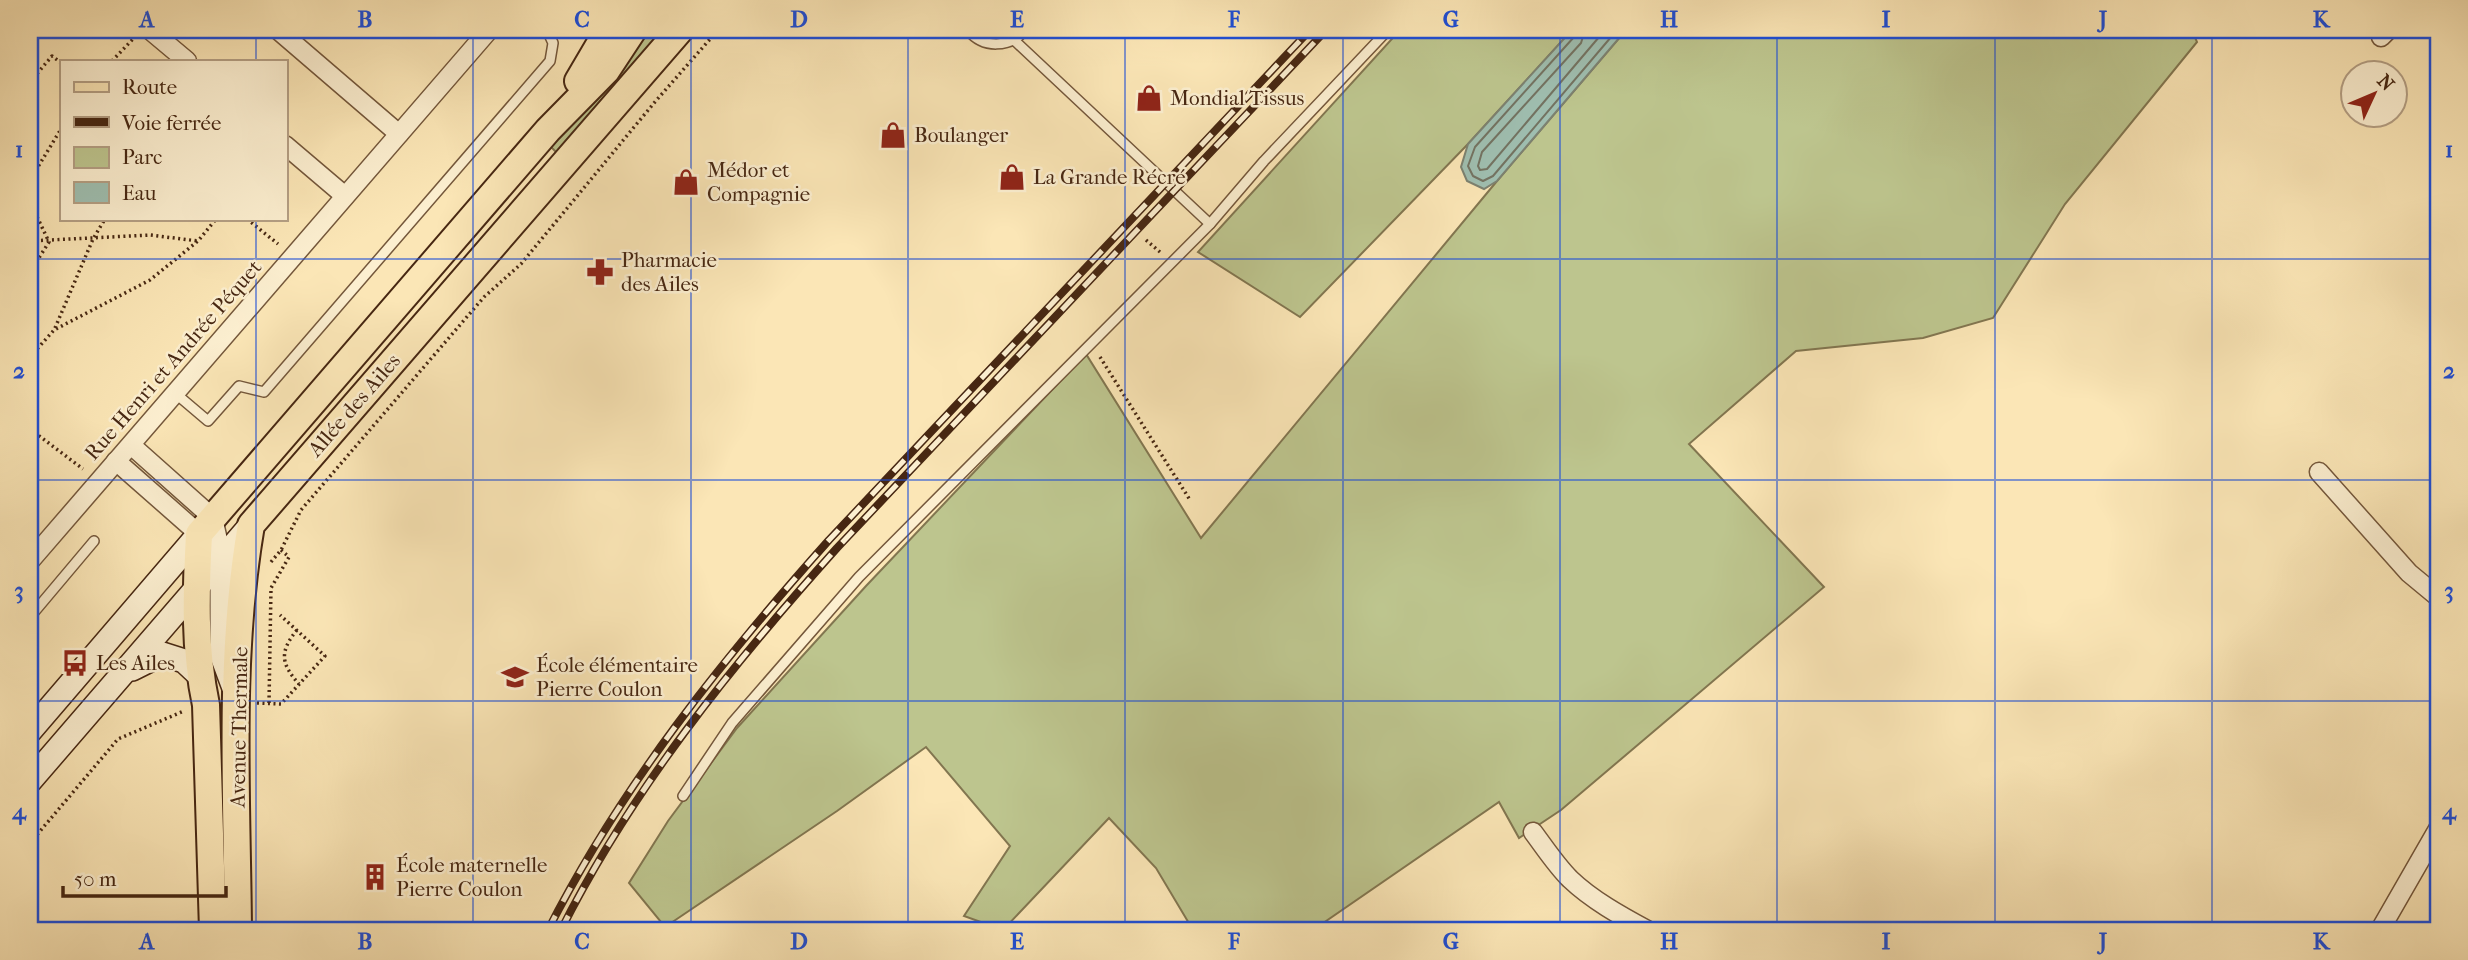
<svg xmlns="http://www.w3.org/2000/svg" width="2468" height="960" viewBox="0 0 2468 960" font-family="'IM FELL French Canon',serif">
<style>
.green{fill:#bdc58e;stroke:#827650;stroke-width:2}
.water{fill:#9fbfb1;stroke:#7c8271;stroke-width:2}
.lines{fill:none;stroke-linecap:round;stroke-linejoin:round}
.shore{stroke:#737362;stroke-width:2}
.lane-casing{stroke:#74573b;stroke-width:12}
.street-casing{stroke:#74573b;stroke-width:21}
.secondary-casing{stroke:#472712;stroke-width:26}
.primary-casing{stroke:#472712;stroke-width:30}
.path{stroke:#472712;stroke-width:3.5;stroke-dasharray:2 3.5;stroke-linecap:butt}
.lane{stroke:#fcefd0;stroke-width:9}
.street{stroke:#fcefd0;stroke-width:18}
.secondary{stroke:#fcefd0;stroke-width:23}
.primary{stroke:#fbe6b6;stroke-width:26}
.rail-casing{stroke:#472712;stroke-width:8}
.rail{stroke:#fcefd0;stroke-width:5;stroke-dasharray:16;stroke-linecap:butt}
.grid{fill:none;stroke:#1d4ed8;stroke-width:2;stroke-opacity:0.55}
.labels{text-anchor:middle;stroke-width:5;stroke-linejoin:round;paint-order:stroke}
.poi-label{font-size:21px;fill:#472712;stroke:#fcefd0;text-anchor:start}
.street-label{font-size:21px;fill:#472712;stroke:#fcefd0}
.neatline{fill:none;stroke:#1d4ed8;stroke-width:2.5}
.grid-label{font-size:23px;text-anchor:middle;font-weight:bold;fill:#1d4ed8}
</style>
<rect width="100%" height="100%" fill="#fbe6b6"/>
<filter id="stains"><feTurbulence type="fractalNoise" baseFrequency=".00286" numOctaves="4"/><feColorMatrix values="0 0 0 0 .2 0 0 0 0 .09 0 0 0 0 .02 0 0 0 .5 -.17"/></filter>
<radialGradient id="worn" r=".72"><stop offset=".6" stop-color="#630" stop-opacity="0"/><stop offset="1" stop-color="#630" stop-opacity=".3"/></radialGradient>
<g class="green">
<path d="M646,30H664L557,153L551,147L605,84Z"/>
<path d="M1400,30H1572L1468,144L1300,317L1198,252Z"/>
<path d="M1626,30H2192L2197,42L2065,204L1993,318L1923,338L1796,351L1689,444L1824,587L1561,810L1519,838L1499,802L1313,930H1193L1156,868L1109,818L1003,930L964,916L1010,846L926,747L837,811L665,927L629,883L668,821L737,728L866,586L1086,354L1201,538L1497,181Z"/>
</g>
<path class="water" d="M1572,30H1626L1497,181L1484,189L1467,181L1461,167L1468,144Z"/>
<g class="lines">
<g class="shore">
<path d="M1576,30L1574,37L1475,147L1468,166L1473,176L1483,181L1493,176L1617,30"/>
<path d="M1585,30L1581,43L1482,152L1478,166L1480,170L1487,169L1605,30"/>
</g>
<defs>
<g id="lane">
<path d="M968,30C983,49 1010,48 1025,30"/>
<path d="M1014,40L1210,224"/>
<path d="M175,393L208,421L239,386L264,392L550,61L553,43L547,30"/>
<path d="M30,617L94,541"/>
<path d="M683,796L732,723L859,577L1210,224L1264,161L1388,30"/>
</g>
<g id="street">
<path d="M150,30L187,61"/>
<path d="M278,30L399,134"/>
<path d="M2381,37L2388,30"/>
<path d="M285,145L345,196"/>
<path d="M131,445L213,518L222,558"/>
<path d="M116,461L199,534"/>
<path d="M2319,472L2409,573L2438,597"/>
<path d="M30,561L489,30"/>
<path d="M1533,832C1545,848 1556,865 1570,879C1592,900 1621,916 1647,930"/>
<path d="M2380,930L2438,829"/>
</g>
<g id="secondary">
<path d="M132,669L162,654L184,661L199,675"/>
<path d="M30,731L199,534L222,558V656L234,688"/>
<path d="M30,781L251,525"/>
</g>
<g id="primary">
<path d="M578,81L608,30"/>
<path d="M213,930L206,705C194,649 196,591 199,534L548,130L606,71L633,30"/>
<path d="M238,930C237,796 228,658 251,525L680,30"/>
</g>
</defs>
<use href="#lane" class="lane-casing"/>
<use href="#street" class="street-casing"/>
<use href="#secondary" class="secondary-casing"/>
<use href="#primary" class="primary-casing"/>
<g class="path">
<path d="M566,38L570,30"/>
<path d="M112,61L133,39"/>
<path d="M30,82L52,56L61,63"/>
<path d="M30,180L61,129"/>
<path d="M30,202L49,242L30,272"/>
<path d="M247,219L278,244"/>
<path d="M1146,240L1160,252"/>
<path d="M30,241L150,235L198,241"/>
<path d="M55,328L93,239L105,219"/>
<path d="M30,357L54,330L150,280L198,241L216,219"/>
<path d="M1100,357L1190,500"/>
<path d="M30,429L83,469"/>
<path d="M271,562L281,550L301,510L484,297L521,264L654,103L718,30"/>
<path d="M297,630C279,652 281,664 299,684"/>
<path d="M257,703L281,704L325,656L280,615"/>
<path d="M269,703L271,588L289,557L281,550"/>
<path d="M30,843L118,739L184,711"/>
</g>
<use href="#lane" class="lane"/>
<use href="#street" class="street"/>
<use href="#secondary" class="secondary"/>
<use href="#primary" class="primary"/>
<defs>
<g id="rail">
<path d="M548,930C622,785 721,661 829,540L1310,30"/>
<path d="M561,930C632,789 732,665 837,548L1326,30"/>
</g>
</defs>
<use href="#rail" class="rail-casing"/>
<use href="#rail" class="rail"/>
</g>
<path class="grid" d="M256,30V61M473,30V930M691,30V930M908,30V930M1125,30V930M1343,30V930M1560,30V930M1777,30V930M1995,30V930M2212,30V930M256,219V930M30,259H2438M30,480H2438M30,701H2438"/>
<defs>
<symbol id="shop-bare" viewBox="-9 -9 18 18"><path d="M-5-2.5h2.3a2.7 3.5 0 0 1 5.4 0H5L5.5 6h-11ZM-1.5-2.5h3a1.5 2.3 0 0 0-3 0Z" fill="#8f2418" stroke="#fcefd0" stroke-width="2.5" paint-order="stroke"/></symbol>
<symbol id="pharmacy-bare" viewBox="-9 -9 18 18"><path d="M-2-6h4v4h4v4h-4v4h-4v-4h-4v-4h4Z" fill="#8f2418" stroke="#fcefd0" stroke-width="2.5" paint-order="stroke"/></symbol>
<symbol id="bus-bare" viewBox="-9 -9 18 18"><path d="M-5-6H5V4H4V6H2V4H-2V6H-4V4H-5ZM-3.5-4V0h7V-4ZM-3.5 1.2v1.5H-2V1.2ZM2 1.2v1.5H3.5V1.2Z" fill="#8f2418" stroke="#fcefd0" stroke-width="2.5" paint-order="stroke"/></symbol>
<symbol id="school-bare" viewBox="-9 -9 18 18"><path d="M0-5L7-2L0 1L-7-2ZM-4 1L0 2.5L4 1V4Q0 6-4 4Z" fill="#8f2418" stroke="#fcefd0" stroke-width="2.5" paint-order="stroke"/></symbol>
<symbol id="building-bare" viewBox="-9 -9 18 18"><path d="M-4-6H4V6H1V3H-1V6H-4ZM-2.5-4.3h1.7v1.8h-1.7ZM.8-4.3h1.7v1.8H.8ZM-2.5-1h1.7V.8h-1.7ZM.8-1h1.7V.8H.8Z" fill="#8f2418" stroke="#fcefd0" stroke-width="2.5" paint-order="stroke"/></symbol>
</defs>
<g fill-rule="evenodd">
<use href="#shop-bare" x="1130" y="79" width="38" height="38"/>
<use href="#shop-bare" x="874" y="116" width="38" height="38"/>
<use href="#shop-bare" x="993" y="158" width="38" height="38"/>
<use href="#shop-bare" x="667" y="163" width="38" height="38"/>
<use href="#pharmacy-bare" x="581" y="253" width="38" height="38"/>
<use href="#bus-bare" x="56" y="644" width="38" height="38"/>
<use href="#school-bare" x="496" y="658" width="38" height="38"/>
<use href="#building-bare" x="356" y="858" width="38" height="38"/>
</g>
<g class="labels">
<g class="poi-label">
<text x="1170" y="105">Mondial Tissus</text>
<text x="914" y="142">Boulanger</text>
<text x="707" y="177">Médor et<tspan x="707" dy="24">Compagnie</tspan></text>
<text x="1033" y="184">La Grande Récré</text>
<text x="621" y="267">Pharmacie<tspan x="621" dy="24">des Ailes</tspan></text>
<text x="96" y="670">Les Ailes</text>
<text x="536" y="672">École élémentaire<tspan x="536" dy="24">Pierre Coulon</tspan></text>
<text x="396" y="872">École maternelle<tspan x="396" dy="24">Pierre Coulon</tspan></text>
</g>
<g class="street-label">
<text transform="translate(173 360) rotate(-49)" y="7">Rue Henri et Andrée Péquet</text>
<text transform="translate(354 405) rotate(-49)" y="7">Allée des Ailes</text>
<text transform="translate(239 727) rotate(-89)" y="7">Avenue Thermale</text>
</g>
</g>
<rect width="2468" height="960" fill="none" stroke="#fbe6b6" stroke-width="77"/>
<rect x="60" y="60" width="228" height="161" fill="#fcefd0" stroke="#b49f84" stroke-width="2"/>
<rect x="74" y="82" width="35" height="10" fill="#fbe6b6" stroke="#b49f84" stroke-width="2"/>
<text x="122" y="94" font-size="21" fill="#472712">Route</text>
<rect x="74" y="117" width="35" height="10" fill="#472712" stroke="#b49f84" stroke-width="2"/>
<text x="122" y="130" font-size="21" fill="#472712">Voie ferrée</text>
<rect x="74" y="147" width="35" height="21" fill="#bdc58e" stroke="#b49f84" stroke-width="2"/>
<text x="122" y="164" font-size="21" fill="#472712">Parc</text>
<rect x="74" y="182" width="35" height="21" fill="#9fbfb1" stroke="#b49f84" stroke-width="2"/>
<text x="122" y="200" font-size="21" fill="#472712">Eau</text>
<g transform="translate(2374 94) rotate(46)"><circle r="33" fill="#fcefd0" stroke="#b49f84" stroke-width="2"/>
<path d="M0-5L12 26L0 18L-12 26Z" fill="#8f2418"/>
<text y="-10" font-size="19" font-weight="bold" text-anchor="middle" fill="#472712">N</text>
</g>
<path d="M63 886v10h163v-10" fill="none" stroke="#472712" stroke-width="3.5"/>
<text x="74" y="886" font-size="21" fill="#472712" stroke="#fcefd0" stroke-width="5" paint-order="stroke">50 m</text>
<rect x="38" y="38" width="2392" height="884" class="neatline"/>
<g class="grid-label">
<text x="147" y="27">A</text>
<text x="365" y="27">B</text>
<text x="582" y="27">C</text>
<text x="799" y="27">D</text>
<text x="1017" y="27">E</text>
<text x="1234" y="27">F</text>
<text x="1451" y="27">G</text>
<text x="1669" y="27">H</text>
<text x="1886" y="27">I</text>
<text x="2103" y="27">J</text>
<text x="2321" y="27">K</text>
<text x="19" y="157">1</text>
<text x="2449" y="157">1</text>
<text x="19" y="378">2</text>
<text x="2449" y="378">2</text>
<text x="19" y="598">3</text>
<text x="2449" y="598">3</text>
<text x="19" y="819">4</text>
<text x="2449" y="819">4</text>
<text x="147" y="949">A</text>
<text x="365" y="949">B</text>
<text x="582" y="949">C</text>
<text x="799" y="949">D</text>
<text x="1017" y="949">E</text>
<text x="1234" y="949">F</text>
<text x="1451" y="949">G</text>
<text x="1669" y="949">H</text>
<text x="1886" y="949">I</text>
<text x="2103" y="949">J</text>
<text x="2321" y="949">K</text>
</g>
<rect width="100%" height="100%" filter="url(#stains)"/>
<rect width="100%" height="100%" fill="url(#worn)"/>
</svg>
